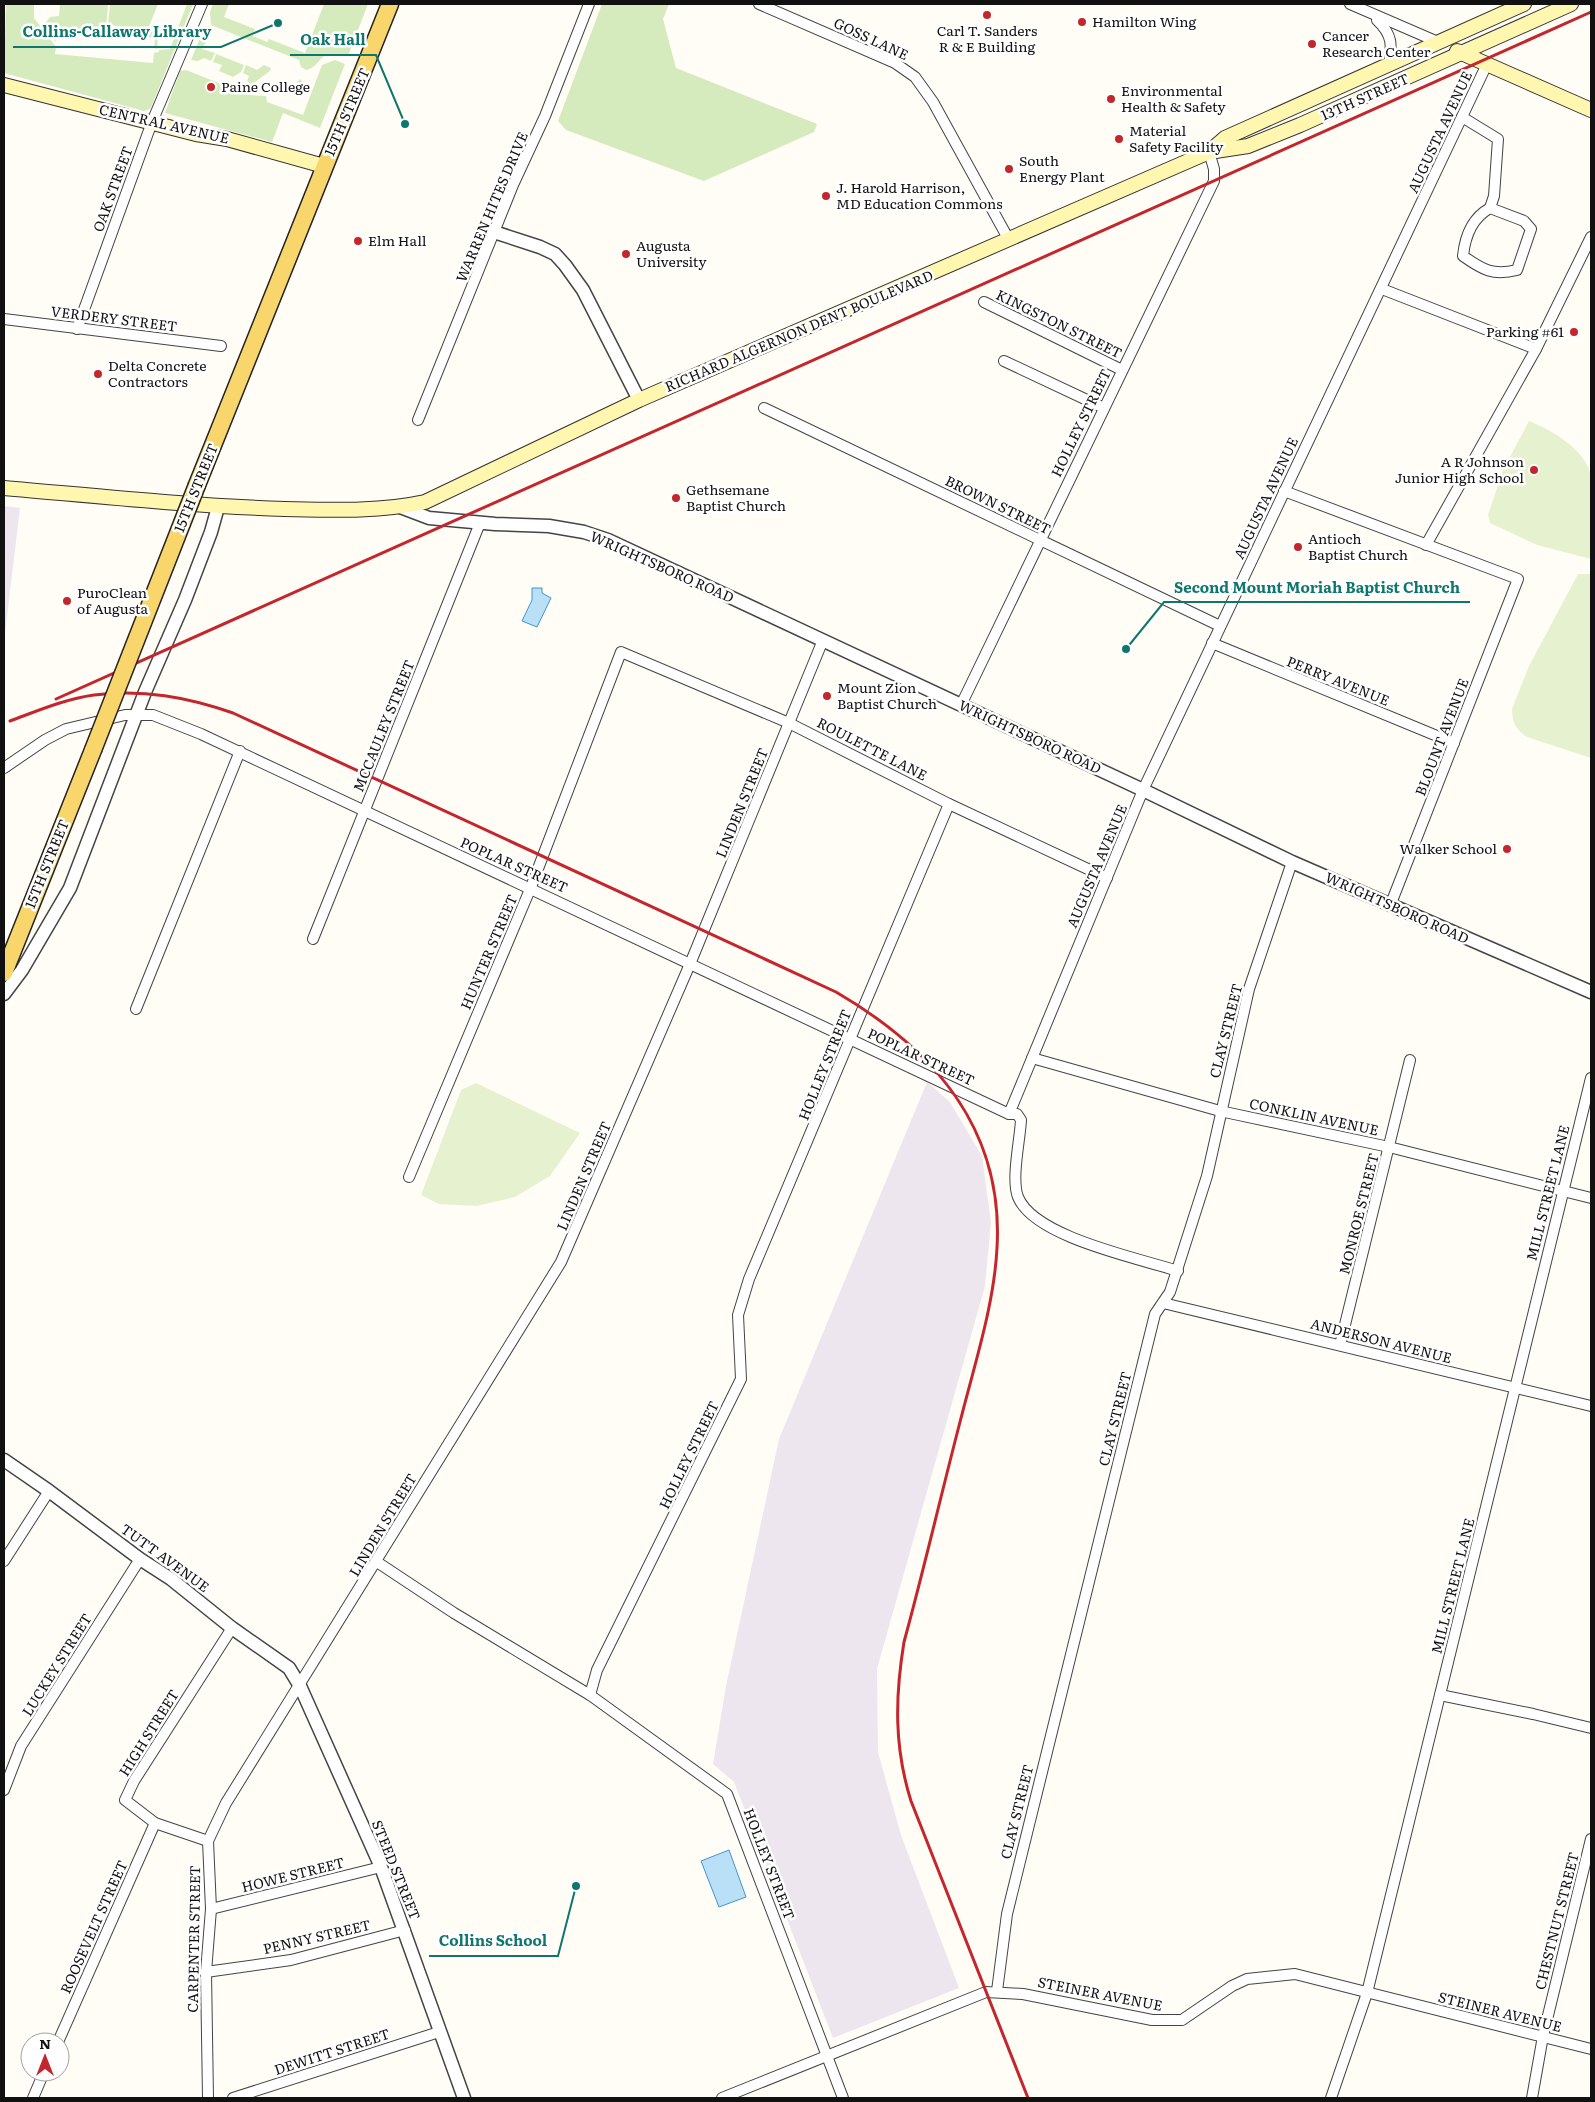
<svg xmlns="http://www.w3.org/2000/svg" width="1595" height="2102" viewBox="0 0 1595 2102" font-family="Literata,serif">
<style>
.industrial{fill:#eee6ef}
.green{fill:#d5ebbd}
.pitch{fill:#e6f2cf}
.water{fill:#b9e0f7;stroke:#3f96cf}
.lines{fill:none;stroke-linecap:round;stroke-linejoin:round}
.minor-casing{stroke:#444;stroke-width:12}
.tertiary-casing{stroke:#444;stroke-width:15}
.secondary-casing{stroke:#333;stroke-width:16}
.primary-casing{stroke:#222;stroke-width:19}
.minor{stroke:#fff;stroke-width:10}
.tertiary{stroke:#fff;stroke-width:12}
.secondary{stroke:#fff6b0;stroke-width:14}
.primary{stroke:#f9d66b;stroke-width:16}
.rail{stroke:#c4262e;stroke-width:3}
.primary-bridge-casing{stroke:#222;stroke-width:19;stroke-linecap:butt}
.primary-bridge{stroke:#f9d66b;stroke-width:16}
.poi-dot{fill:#c4262e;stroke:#fff;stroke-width:2}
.labels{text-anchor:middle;stroke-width:5;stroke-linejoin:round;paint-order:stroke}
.poi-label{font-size:14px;fill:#111;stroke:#fff;text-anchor:start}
.street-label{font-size:14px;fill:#111;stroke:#fff}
.leader{fill:none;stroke:#0f766e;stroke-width:2}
.callout-dot{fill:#0f766e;stroke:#fff;stroke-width:2}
.callout-label{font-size:15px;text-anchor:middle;font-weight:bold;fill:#0f766e;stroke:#fff;stroke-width:5;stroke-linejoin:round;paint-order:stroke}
</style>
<rect width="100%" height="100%" fill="#fffdf5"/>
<g class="industrial">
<path d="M4,506L20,508L4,642Z"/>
<path d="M927,1082L950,1102L982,1156L991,1222L985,1286L877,1669L878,1752L901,1835L959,1988L833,2038L734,1782L713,1764L726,1686L779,1439Z"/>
</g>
<g class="green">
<path d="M6,4H34V18L56,47L55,54L153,63L154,53L159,52V50L170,49L187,4H193L152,105L150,109L144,111L4,73Z"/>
<path d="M60,4H108L106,30L98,33L58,29L56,42L44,25L50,17L59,16Z"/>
<path d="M110,4H158L148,29L108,25Z"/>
<path d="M213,4H229L224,17L255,29L253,36L267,42L269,39L305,53L324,4H368L348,56C315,48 325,65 306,70L301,67L299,60L211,25L210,12Z"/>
<path d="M602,4H669L663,19L676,68L817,124L814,132L704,181L566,130L558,121Z"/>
<path d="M109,27L158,32L157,49L154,48L155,38L116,34L110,32Z"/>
<path d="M200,38L206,42L202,49L215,53L211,61L204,58L198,61L191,60Z"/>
<path d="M216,54L244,65L241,72L233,77L219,71L222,65L213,62Z"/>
<path d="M335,60L345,64L320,128L283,113L272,142L165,113L180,71L186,70L249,95L266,96L267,102L303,115L322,65Z"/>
<path d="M246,65L257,70L264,65L271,68L270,71L251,85L247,81L249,76L243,73Z"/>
<path d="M300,79L303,83L300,92L296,93L290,91Z"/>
</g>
<g class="pitch">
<path d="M1529,421C1551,429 1587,451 1591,476C1595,498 1591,535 1591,559L1537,545L1490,523L1488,515L1503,470Z"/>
<path d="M1578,574H1591V758L1527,737C1516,730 1512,722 1512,709L1529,666Z"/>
<path d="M476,1083L580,1133L550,1176L515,1197L476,1206L439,1204L421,1195L461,1090Z"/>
</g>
<g class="water">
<path d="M532,588H542V593L551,598L537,627L522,621L532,600Z"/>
<path d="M729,1850L746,1897L719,1907L701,1861Z"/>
</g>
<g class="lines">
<defs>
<g id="minor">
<path d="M759,4L895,63L915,77L933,102L1009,240"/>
<path d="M1350,4L1438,42"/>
<path d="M1377,20C1393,35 1392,45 1389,66"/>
<path d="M1462,117L1498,139L1494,196L1490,208C1472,218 1465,236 1463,256C1483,270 1493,276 1517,270L1531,229L1524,221L1490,208"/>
<path d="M1382,289L1536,349"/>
<path d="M984,302L1122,370"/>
<path d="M4,319L221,346"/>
<path d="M77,329L152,122L202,4"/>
<path d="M1004,361L1104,408"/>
<path d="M764,408L1220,626"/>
<path d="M418,420L513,185L545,116L589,4"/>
<path d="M1284,491L1518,579L1390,906"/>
<path d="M1426,545L1536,349L1591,237"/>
<path d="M1212,643L1454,743"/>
<path d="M961,705L1214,181V169L1209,152"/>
<path d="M4,768L45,740L66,729L125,715H153L201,734L1009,1114H1017L1021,1120C1020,1140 1011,1179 1018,1197C1034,1237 1138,1258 1178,1271"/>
<path d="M313,939L480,523"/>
<path d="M136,1009L240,751"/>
<path d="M1032,1058L1220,1111L1389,1147L1591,1198"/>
<path d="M1009,1114L1143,790L1487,64"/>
<path d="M409,1177L531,887L621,652L789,723L949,804L1107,878"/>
<path d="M1163,1303L1591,1406"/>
<path d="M1340,1345L1410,1060"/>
<path d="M4,1561L49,1491"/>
<path d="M377,1562L454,1613L590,1695L727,1794L843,2098"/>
<path d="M590,1695L597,1670L741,1379L738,1315L749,1279L949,804"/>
<path d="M1440,1695L1533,1714L1591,1728"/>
<path d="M4,1790L21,1746L140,1559"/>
<path d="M208,1841L155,1823L125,1800L134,1781L232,1628"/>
<path d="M211,1909L381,1867"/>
<path d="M206,1972L291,1960L405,1930"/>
<path d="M997,1991L1007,1914L1155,1314L1170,1292L1207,1176L1249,989L1292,862"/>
<path d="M58,2042L155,1823"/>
<path d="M33,2098L44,2072"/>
<path d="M208,2098L206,1972L211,1909L208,1841L226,1803L561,1262L690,964L823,640"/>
<path d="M233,2098L439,2032"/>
<path d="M722,2098L986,1992L1023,1994L1152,2020H1182L1232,1986L1247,1979L1295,1974L1591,2049"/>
<path d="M1331,2098L1367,1993L1591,1078"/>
<path d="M1532,2098L1543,2036L1591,1839"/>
</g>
<g id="tertiary">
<path d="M494,232L540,247L555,254L565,265L583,290L639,400"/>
<path d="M400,507L429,518L495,524L549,526L584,532L608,540L1143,790L1292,862L1591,992"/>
<path d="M4,994L22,970L70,888L145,692L185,600L211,532L218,507"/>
<path d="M4,1460L49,1491L140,1559L171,1579L232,1628L289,1668L300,1686L381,1867L464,2098"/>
</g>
<g id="secondary">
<path d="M1457,51L1591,110"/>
<path d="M4,85L196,134L227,139L324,166"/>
<path d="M1209,152L1225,138L1524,4"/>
<path d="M4,488C97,496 191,506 285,509C331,510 379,512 425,502L639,400L1209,152L1248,146L1300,125L1571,4"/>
</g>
<g id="primary">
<path d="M197,485L390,4"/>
<path d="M4,973L93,750"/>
</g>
</defs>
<use href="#minor" class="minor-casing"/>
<use href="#tertiary" class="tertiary-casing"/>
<use href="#secondary" class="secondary-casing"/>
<use href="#primary" class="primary-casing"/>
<use href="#minor" class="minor"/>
<use href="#tertiary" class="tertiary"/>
<use href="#secondary" class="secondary"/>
<use href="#primary" class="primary"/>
<g class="rail">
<path d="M56,699L1591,12"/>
<path d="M10,721C37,711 65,699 94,695C143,689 187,697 233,713L836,992C934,1049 1004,1129 997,1248C994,1306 974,1366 960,1422C941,1495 924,1569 904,1642C895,1697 894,1747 911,1801L1028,2098"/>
</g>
<defs>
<path id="primary-bridge" d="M93,750L197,485"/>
</defs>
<use href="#primary-bridge" class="primary-bridge-casing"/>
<use href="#primary-bridge" class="primary-bridge"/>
</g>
<g class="poi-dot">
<circle cx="987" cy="15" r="5"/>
<circle cx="1082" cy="22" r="5"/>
<circle cx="1312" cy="44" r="5"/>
<circle cx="211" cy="87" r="5"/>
<circle cx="1111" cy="99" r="5"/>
<circle cx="1119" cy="139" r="5"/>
<circle cx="1009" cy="169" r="5"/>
<circle cx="826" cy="196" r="5"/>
<circle cx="358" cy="241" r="5"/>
<circle cx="626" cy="254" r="5"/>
<circle cx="1574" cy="332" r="5"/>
<circle cx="98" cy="374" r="5"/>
<circle cx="1534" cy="470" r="5"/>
<circle cx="676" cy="498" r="5"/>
<circle cx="1298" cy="547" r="5"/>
<circle cx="67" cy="601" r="5"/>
<circle cx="827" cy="696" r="5"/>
<circle cx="1507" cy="849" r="5"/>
</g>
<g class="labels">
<g class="poi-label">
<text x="1092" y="27">Hamilton Wing</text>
<text x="987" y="36" text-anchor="middle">Carl T. Sanders<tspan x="987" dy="16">R &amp; E Building</tspan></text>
<text x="1322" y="41">Cancer<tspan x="1322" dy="16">Research Center</tspan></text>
<text x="221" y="92">Paine College</text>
<text x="1121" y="96">Environmental<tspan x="1121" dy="16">Health &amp; Safety</tspan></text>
<text x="1129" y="136">Material<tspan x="1129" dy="16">Safety Facility</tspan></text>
<text x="1019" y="166">South<tspan x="1019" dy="16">Energy Plant</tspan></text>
<text x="836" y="193">J. Harold Harrison,<tspan x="836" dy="16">MD Education Commons</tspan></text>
<text x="368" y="246">Elm Hall</text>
<text x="636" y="251">Augusta<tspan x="636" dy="16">University</tspan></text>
<text x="1564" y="337" text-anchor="end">Parking #61</text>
<text x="108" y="371">Delta Concrete<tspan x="108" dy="16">Contractors</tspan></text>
<text x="1524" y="467" text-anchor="end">A R Johnson<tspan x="1524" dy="16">Junior High School</tspan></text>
<text x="686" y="495">Gethsemane<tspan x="686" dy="16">Baptist Church</tspan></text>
<text x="1308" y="544">Antioch<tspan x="1308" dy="16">Baptist Church</tspan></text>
<text x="77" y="598">PuroClean<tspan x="77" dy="16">of Augusta</tspan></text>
<text x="837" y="693">Mount Zion<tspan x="837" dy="16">Baptist Church</tspan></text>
<text x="1497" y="854" text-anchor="end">Walker School</text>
</g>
<g class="street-label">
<text transform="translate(871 39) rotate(25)" y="5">GOSS LANE</text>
<text transform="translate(1365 97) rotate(-24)" y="5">13TH STREET</text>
<text transform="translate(347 112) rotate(-67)" y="5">15TH STREET</text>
<text transform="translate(164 124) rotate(13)" y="5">CENTRAL AVENUE</text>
<text transform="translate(1440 132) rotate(-65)" y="5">AUGUSTA AVENUE</text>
<text transform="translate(113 189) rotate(-70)" y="5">OAK STREET</text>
<text transform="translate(492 207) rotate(-67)" y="5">WARREN HITES DRIVE</text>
<text transform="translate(114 319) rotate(7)" y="5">VERDERY STREET</text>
<text transform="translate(1059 324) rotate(26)" y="5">KINGSTON STREET</text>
<text transform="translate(799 331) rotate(-23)" y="5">RICHARD ALGERNON DENT BOULEVARD</text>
<text transform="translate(1081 423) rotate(-64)" y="5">HOLLEY STREET</text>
<text transform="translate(196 488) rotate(-68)" y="5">15TH STREET</text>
<text transform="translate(1266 498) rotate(-65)" y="5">AUGUSTA AVENUE</text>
<text transform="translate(998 505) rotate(26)" y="5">BROWN STREET</text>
<text transform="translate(662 567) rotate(24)" y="5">WRIGHTSBORO ROAD</text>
<text transform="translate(1338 681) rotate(22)" y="5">PERRY AVENUE</text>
<text transform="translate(384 726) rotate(-68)" y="5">MCCAULEY STREET</text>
<text transform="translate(1030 737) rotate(25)" y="5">WRIGHTSBORO ROAD</text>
<text transform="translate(1442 737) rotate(-69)" y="5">BLOUNT AVENUE</text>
<text transform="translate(872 749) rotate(27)" y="5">ROULETTE LANE</text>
<text transform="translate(742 803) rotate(-68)" y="5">LINDEN STREET</text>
<text transform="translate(47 864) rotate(-68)" y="5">15TH STREET</text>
<text transform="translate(514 865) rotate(24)" y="5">POPLAR STREET</text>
<text transform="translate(1097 866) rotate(-67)" y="5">AUGUSTA AVENUE</text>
<text transform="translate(1397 908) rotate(24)" y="5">WRIGHTSBORO ROAD</text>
<text transform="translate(489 952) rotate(-67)" y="5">HUNTER STREET</text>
<text transform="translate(1226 1031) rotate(-76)" y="5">CLAY STREET</text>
<text transform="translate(921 1057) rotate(25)" y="5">POPLAR STREET</text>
<text transform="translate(825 1065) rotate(-68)" y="5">HOLLEY STREET</text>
<text transform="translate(1314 1117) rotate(12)" y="5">CONKLIN AVENUE</text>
<text transform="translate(584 1176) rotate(-67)" y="5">LINDEN STREET</text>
<text transform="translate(1548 1193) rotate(-76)" y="5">MILL STREET LANE</text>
<text transform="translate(1359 1214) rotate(-76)" y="5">MONROE STREET</text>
<text transform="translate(1381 1341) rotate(14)" y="5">ANDERSON AVENUE</text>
<text transform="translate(1115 1419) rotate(-76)" y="5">CLAY STREET</text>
<text transform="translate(689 1455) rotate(-64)" y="5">HOLLEY STREET</text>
<text transform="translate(383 1525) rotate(-59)" y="5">LINDEN STREET</text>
<text transform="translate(165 1558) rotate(36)" y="5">TUTT AVENUE</text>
<text transform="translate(1453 1586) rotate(-76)" y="5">MILL STREET LANE</text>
<text transform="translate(57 1665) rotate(-58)" y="5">LUCKEY STREET</text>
<text transform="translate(149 1733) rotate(-58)" y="5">HIGH STREET</text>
<text transform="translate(1017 1812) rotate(-76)" y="5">CLAY STREET</text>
<text transform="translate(769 1864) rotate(69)" y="5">HOLLEY STREET</text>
<text transform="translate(396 1870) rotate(68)" y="5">STEED STREET</text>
<text transform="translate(293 1875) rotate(-14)" y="5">HOWE STREET</text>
<text transform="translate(1557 1921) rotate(-76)" y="5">CHESTNUT STREET</text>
<text transform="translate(94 1927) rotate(-66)" y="5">ROOSEVELT STREET</text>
<text transform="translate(317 1937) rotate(-13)" y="5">PENNY STREET</text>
<text transform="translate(194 1939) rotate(-89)" y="5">CARPENTER STREET</text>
<text transform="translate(1100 1994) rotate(11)" y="5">STEINER AVENUE</text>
<text transform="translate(1500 2012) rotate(14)" y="5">STEINER AVENUE</text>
<text transform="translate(332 2052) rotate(-18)" y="5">DEWITT STREET</text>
</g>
</g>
<path class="leader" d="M278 23L221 47H13M405 124L376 55H290M1126 649L1164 602H1470M576 1886L558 1956H429"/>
<g class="callout-dot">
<circle cx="278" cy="23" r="5"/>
<circle cx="405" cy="124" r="5"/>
<circle cx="1126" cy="649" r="5"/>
<circle cx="576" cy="1886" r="5"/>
</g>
<g class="callout-label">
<text x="117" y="37">Collins-Callaway Library</text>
<text x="333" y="45">Oak Hall</text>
<text x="1317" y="593">Second Mount Moriah Baptist Church</text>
<text x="493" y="1946">Collins School</text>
</g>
<rect width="1595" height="2102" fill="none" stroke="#111111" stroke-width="10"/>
<g transform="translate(45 2057)"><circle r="24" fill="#ffffff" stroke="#a0a0a0"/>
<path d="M0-4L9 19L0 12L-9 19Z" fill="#c4262e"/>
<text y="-8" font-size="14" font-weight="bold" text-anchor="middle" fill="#111111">N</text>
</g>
</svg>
